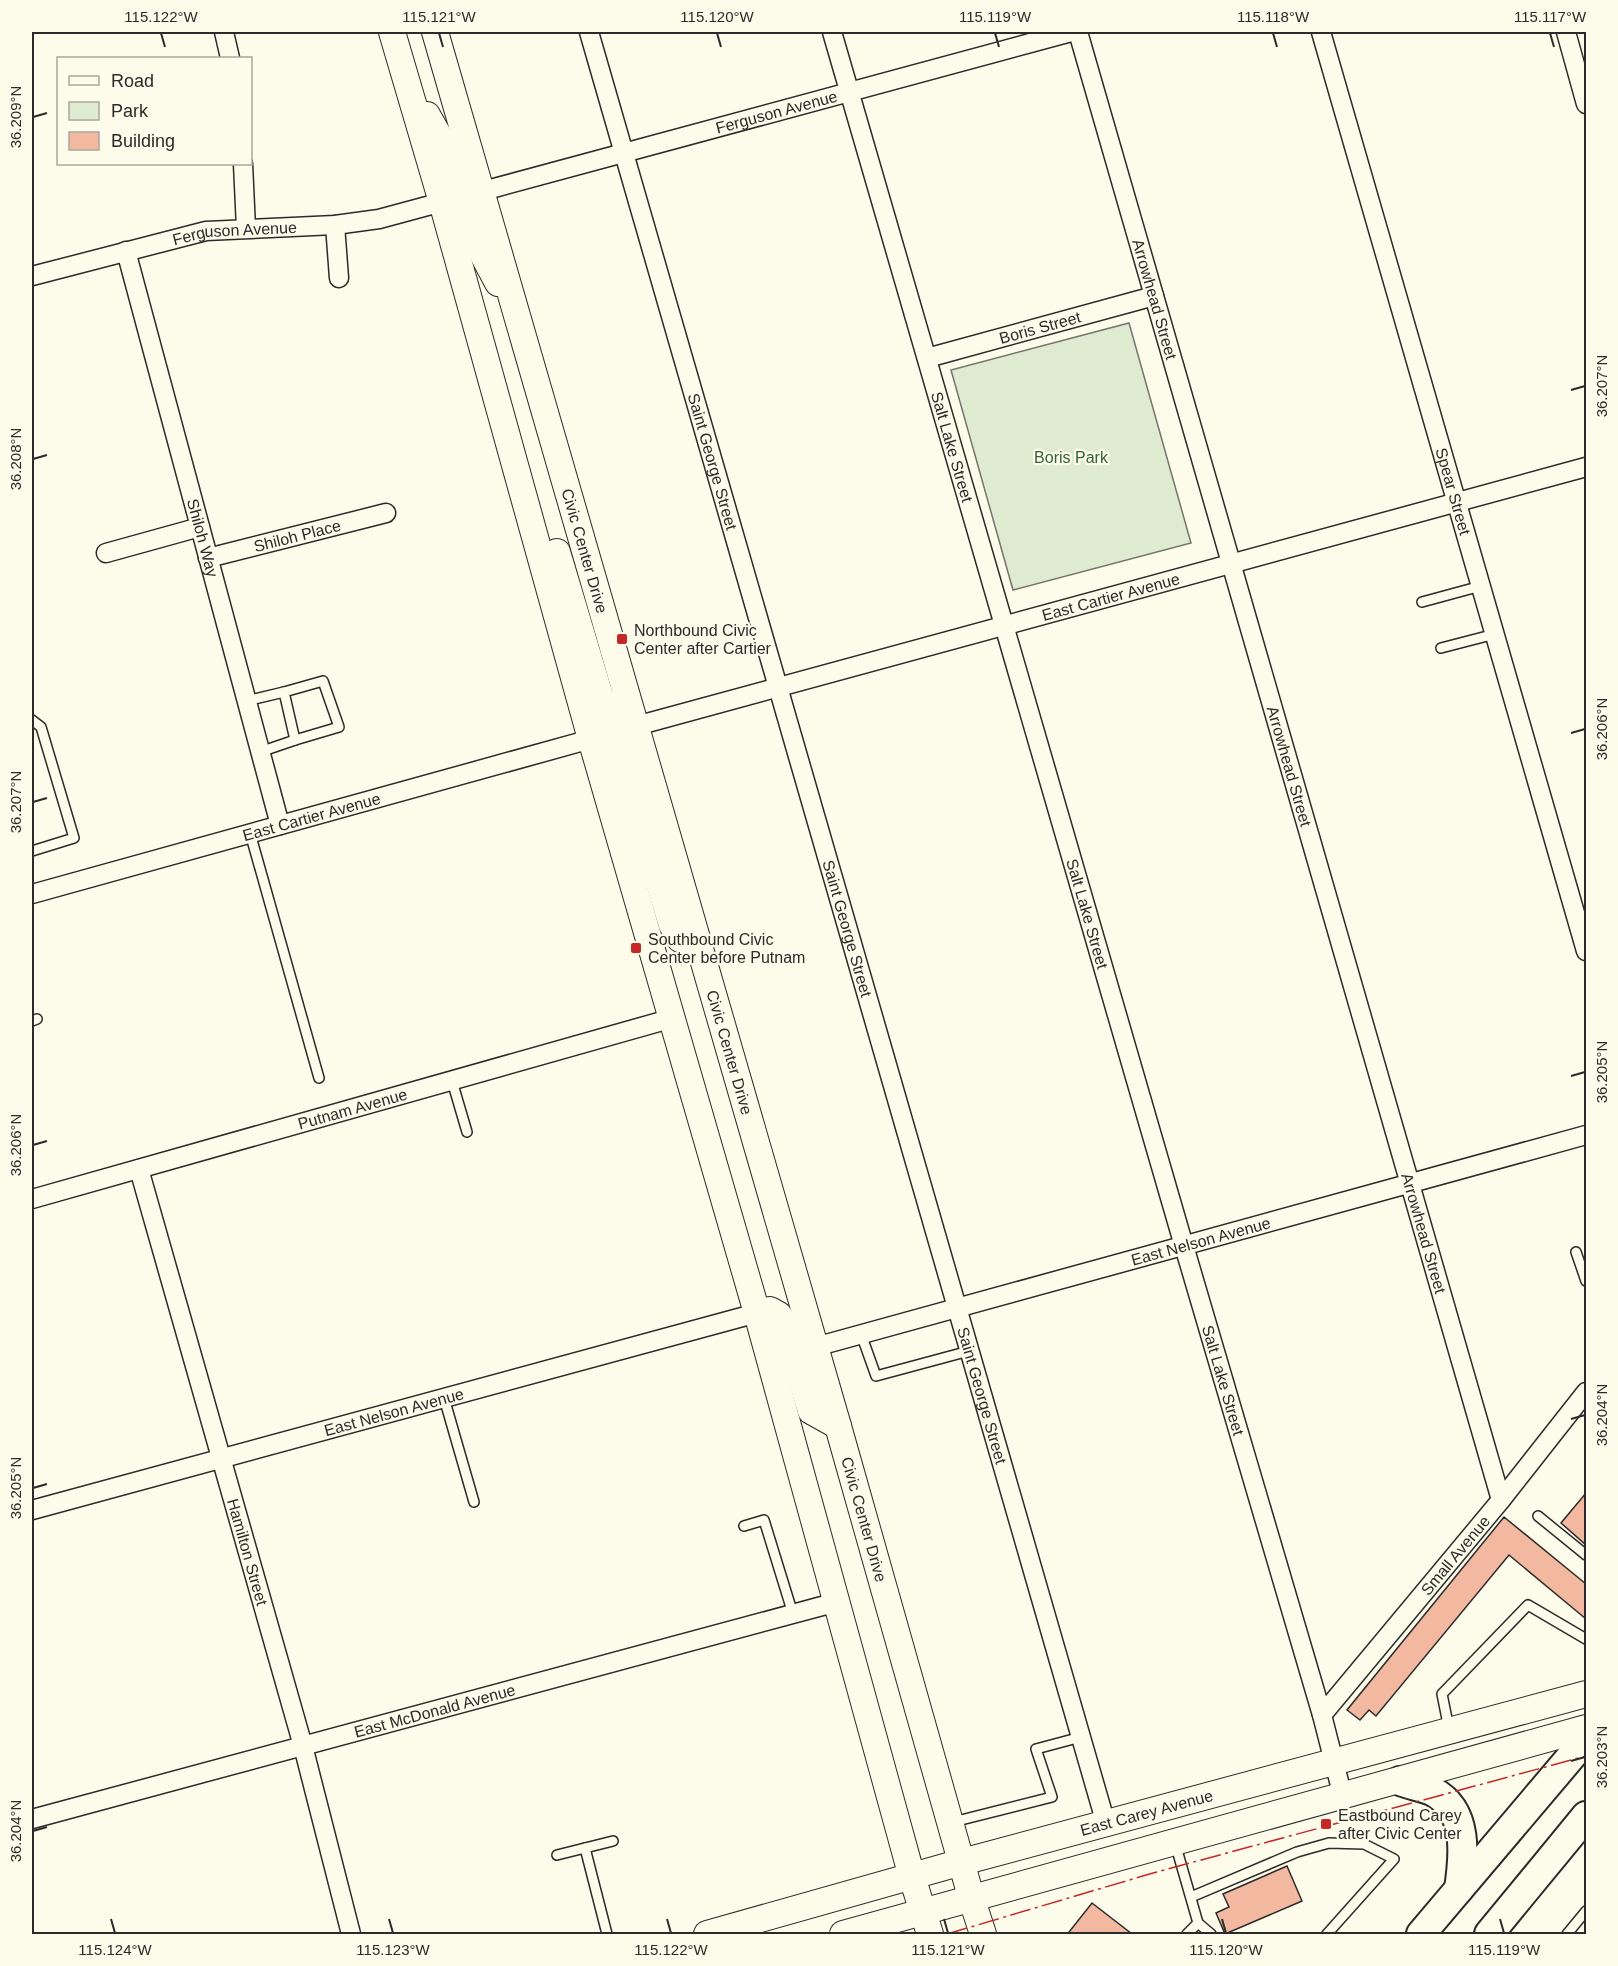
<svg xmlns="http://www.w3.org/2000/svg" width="1618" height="1966" viewBox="0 0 1618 1966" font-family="Helvetica,sans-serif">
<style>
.green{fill:#deebd1;stroke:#74746e;stroke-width:1.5}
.building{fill:#f2b8a0;stroke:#2b2b2b;stroke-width:1.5}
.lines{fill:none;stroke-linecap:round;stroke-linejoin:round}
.service-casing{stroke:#2b2b2b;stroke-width:12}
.minor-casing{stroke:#2b2b2b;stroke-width:21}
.secondary-casing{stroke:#2b2b2b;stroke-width:28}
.primary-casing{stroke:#2b2b2b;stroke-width:32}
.service{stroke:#fdfbea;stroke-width:9}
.minor{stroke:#fdfbea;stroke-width:18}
.secondary{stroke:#fdfbea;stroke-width:26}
.primary{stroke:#fdfbea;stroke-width:28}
.power{stroke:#c62828;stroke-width:1.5;stroke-dasharray:21 4.5 3 4.5;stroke-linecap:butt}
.ticks{fill:none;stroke:#2b2b2b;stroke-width:2}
.poi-dot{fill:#c62828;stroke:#fdfbea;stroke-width:2}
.labels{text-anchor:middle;stroke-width:4.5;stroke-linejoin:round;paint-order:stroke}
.street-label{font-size:16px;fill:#2b2b2b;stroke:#fdfbea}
.park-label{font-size:16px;fill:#34623c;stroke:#fdfbea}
.poi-label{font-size:16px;fill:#2b2b2b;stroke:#fdfbea;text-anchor:start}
.neatline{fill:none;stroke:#2b2b2b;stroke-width:2}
.ticks-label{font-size:15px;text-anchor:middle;fill:#2b2b2b}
</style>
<rect width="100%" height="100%" fill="#fdfbea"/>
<path class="green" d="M1129,323L1191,543L1013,590L951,370Z"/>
<g class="building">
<path d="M1586,1493V1545L1561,1523Z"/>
<path d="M1504,1517L1586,1584V1619L1509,1555L1376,1716L1369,1710L1360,1720L1347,1710Z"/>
<path d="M1287,1866L1302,1901L1225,1934L1216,1913L1229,1907L1223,1894Z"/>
<path d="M1092,1903L1132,1934H1072L1069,1932Z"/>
</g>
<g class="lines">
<defs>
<g id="service">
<path d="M1422,602L1481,586"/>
<path d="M1441,648L1495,634"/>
<path d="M284,692L323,681L339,727L295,740"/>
<path d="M246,701L284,692L295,740L260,752"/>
<path d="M32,720L41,727L74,838L32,851"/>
<path d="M250,833L319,1078"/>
<path d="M32,1021L37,1019"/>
<path d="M452,1081L467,1132"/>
<path d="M1576,1252L1586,1281"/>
<path d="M861,1334L876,1376L969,1351"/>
<path d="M444,1398L474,1502"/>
<path d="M1538,1516L1586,1555"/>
<path d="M744,1526L764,1520L793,1614"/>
<path d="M1449,1729L1442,1694L1528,1605L1586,1639"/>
<path d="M953,1822L1052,1797L1036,1749L1081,1737"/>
<path d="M1175,1843L1198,1923L1187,1934"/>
<path d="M585,1848L613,1841"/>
<path d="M557,1855L585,1848L607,1934"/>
<path d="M1191,1897L1297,1852L1329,1843L1364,1844L1394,1859L1327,1934"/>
<path d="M1198,1923L1211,1934"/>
<path d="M1567,1934L1586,1911"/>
</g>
<g id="minor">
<path d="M224,32L230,58"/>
<path id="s1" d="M589,32L1106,1824"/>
<path id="s2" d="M832,32L1184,1246L1322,1715L1343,1797"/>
<path id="s3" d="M1078,32L1501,1500"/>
<path id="s4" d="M1321,32L1586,951"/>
<path d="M1566,32L1586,104"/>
<path d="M243,164L246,228"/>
<path id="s5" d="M483,191L1071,32"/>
<path d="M335,225L339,278"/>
<path id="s6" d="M126,251L280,825"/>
<path id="s7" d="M32,276L206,231L335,225L379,219L442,202"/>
<path id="s8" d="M927,358L1154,296"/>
<path d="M106,553L200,527"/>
<path id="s9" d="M208,558L386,513"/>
<path id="s10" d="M636,726L1586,467"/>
<path id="s11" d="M32,894L591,739"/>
<path id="s12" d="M139,1169L303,1746L351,1934"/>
<path id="s13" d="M32,1199L673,1018"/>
<path id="s14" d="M815,1347L1586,1135"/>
<path id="s15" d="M32,1510L757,1313"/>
<path id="s16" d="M1322,1715L1501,1500L1586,1392"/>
<path id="s17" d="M32,1819L837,1602"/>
</g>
<g id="secondary">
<path d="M392,32L442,202L591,739L757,1313L912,1877L930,1934"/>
<path id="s18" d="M435,32L838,1426L972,1900L983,1934"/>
<path d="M427,115C433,126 440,137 446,148C455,168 455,190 483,191"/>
<path d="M442,202H456L465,209L473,236L498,283"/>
<path d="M557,552L600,696L611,718L620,726H636"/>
<path d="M591,739L601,737L612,738L618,748L672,925L680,939L699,948"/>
<path d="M757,1313L770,1310L779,1315L787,1332L811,1411L838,1426"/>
<path id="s19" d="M707,1934L962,1862L1586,1694"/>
<path d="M843,1934L1586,1728"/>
</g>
<g id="primary">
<path d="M1400,1781C1410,1785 1422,1787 1432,1791C1469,1810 1464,1855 1459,1889"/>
<path d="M1421,1934L1586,1739"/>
<path d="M1489,1934L1586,1816"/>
</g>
</defs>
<use href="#service" class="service-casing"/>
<use href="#minor" class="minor-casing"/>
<use href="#secondary" class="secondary-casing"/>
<use href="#primary" class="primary-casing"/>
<use href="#service" class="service"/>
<use href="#minor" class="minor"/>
<use href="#secondary" class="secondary"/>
<use href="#primary" class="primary"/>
<path class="power" d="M947,1934L1153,1873L1586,1756"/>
</g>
<path class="ticks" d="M161,33L165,47M439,33L443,47M717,33L721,47M995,33L999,47M1273,33L1277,47M1550,33L1554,47M33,117L47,113M1571,390L1585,386M33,459L47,455M1571,733L1585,729M33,802L47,798M1571,1076L1585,1072M33,1145L47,1141M1571,1419L1585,1415M33,1488L47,1484M1571,1761L1585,1757M33,1831L47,1827M111,1919L115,1933M389,1919L393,1933M667,1919L671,1933M944,1919L948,1933M1222,1919L1226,1933M1500,1919L1504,1933"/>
<g class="poi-dot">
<rect x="616" y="633" width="12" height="12" rx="3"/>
<rect x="630" y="942" width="12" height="12" rx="3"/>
<rect x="1320" y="1818" width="12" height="12" rx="3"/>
</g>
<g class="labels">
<g class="street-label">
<text dy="6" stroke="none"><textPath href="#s5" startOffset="304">Ferguson Avenue</textPath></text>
<text dy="6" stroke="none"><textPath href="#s7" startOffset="208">Ferguson Avenue</textPath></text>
<text dy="6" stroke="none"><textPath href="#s3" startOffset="278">Arrowhead Street</textPath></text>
<text dy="6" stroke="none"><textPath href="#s8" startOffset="117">Boris Street</textPath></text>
<text dy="6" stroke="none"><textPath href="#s2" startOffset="432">Salt Lake Street</textPath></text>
<text dy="6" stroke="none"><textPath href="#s1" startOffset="447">Saint George Street</textPath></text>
<text dy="6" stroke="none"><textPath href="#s4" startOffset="478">Spear Street</textPath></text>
<text dy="6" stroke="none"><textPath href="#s9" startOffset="92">Shiloh Place</textPath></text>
<text dy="6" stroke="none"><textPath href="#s6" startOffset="297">Shiloh Way</textPath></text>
<text dy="6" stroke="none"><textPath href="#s18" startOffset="540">Civic Center Drive</textPath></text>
<text dy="6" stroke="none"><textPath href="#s10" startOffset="492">East Cartier Avenue</textPath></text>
<text dy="6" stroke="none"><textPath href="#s3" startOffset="764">Arrowhead Street</textPath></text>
<text dy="6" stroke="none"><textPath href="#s11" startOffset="290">East Cartier Avenue</textPath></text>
<text dy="6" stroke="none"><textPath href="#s2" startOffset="918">Salt Lake Street</textPath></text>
<text dy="6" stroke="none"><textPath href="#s1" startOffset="933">Saint George Street</textPath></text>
<text dy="6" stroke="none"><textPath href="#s18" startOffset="1062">Civic Center Drive</textPath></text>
<text dy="6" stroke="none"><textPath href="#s13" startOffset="333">Putnam Avenue</textPath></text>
<text dy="6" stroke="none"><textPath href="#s3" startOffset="1250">Arrowhead Street</textPath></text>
<text dy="6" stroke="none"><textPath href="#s14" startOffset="400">East Nelson Avenue</textPath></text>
<text dy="6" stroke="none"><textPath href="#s2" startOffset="1404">Salt Lake Street</textPath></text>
<text dy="6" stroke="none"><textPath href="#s1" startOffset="1419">Saint George Street</textPath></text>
<text dy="6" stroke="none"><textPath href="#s15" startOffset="375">East Nelson Avenue</textPath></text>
<text dy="6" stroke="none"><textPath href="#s18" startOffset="1548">Civic Center Drive</textPath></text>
<text dy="6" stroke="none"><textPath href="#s12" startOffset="398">Hamilton Street</textPath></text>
<text dy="6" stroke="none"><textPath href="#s16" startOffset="208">Small Avenue</textPath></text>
<text dy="6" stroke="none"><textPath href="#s17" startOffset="417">East McDonald Avenue</textPath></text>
<text dy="6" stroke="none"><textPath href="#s19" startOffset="456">East Carey Avenue</textPath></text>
</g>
<g class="park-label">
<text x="1071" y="463">Boris Park</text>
</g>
<g class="poi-label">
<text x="634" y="636">Northbound Civic<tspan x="634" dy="18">Center after Cartier</tspan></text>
<text x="648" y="945">Southbound Civic<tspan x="648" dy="18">Center before Putnam</tspan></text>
<text x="1338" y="1821">Eastbound Carey<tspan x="1338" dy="18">after Civic Center</tspan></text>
</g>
</g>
<rect width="1618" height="1966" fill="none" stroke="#fdfbea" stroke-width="66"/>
<rect x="57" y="57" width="195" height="108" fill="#fdfbea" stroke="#a9a89e" stroke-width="1.5"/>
<rect x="69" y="76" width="30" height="9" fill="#fdfbea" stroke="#a9a89e" stroke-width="1.5"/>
<text x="111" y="87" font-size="18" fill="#2b2b2b">Road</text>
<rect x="69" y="102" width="30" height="18" fill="#deebd1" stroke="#a9a89e" stroke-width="1.5"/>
<text x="111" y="117" font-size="18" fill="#2b2b2b">Park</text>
<rect x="69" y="132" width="30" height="18" fill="#f2b8a0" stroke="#a9a89e" stroke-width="1.5"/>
<text x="111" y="147" font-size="18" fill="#2b2b2b">Building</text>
<rect x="33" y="33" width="1552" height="1900" class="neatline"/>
<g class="ticks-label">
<text x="161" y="22">115.122°W</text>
<text x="439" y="22">115.121°W</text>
<text x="717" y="22">115.120°W</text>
<text x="995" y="22">115.119°W</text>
<text x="1273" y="22">115.118°W</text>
<text x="1550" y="22">115.117°W</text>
<text transform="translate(16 117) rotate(-90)" y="5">36.209°N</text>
<text transform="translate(1602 386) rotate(-90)" y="5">36.207°N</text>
<text transform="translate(16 459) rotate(-90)" y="5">36.208°N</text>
<text transform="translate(1602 729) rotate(-90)" y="5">36.206°N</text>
<text transform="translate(16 802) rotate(-90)" y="5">36.207°N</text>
<text transform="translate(1602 1072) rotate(-90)" y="5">36.205°N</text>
<text transform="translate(16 1145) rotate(-90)" y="5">36.206°N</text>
<text transform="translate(1602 1415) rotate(-90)" y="5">36.204°N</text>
<text transform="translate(16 1488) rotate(-90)" y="5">36.205°N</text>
<text transform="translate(1602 1757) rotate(-90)" y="5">36.203°N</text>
<text transform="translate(16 1831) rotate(-90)" y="5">36.204°N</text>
<text x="115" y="1955">115.124°W</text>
<text x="393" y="1955">115.123°W</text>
<text x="671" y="1955">115.122°W</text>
<text x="948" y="1955">115.121°W</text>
<text x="1226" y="1955">115.120°W</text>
<text x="1504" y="1955">115.119°W</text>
</g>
</svg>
